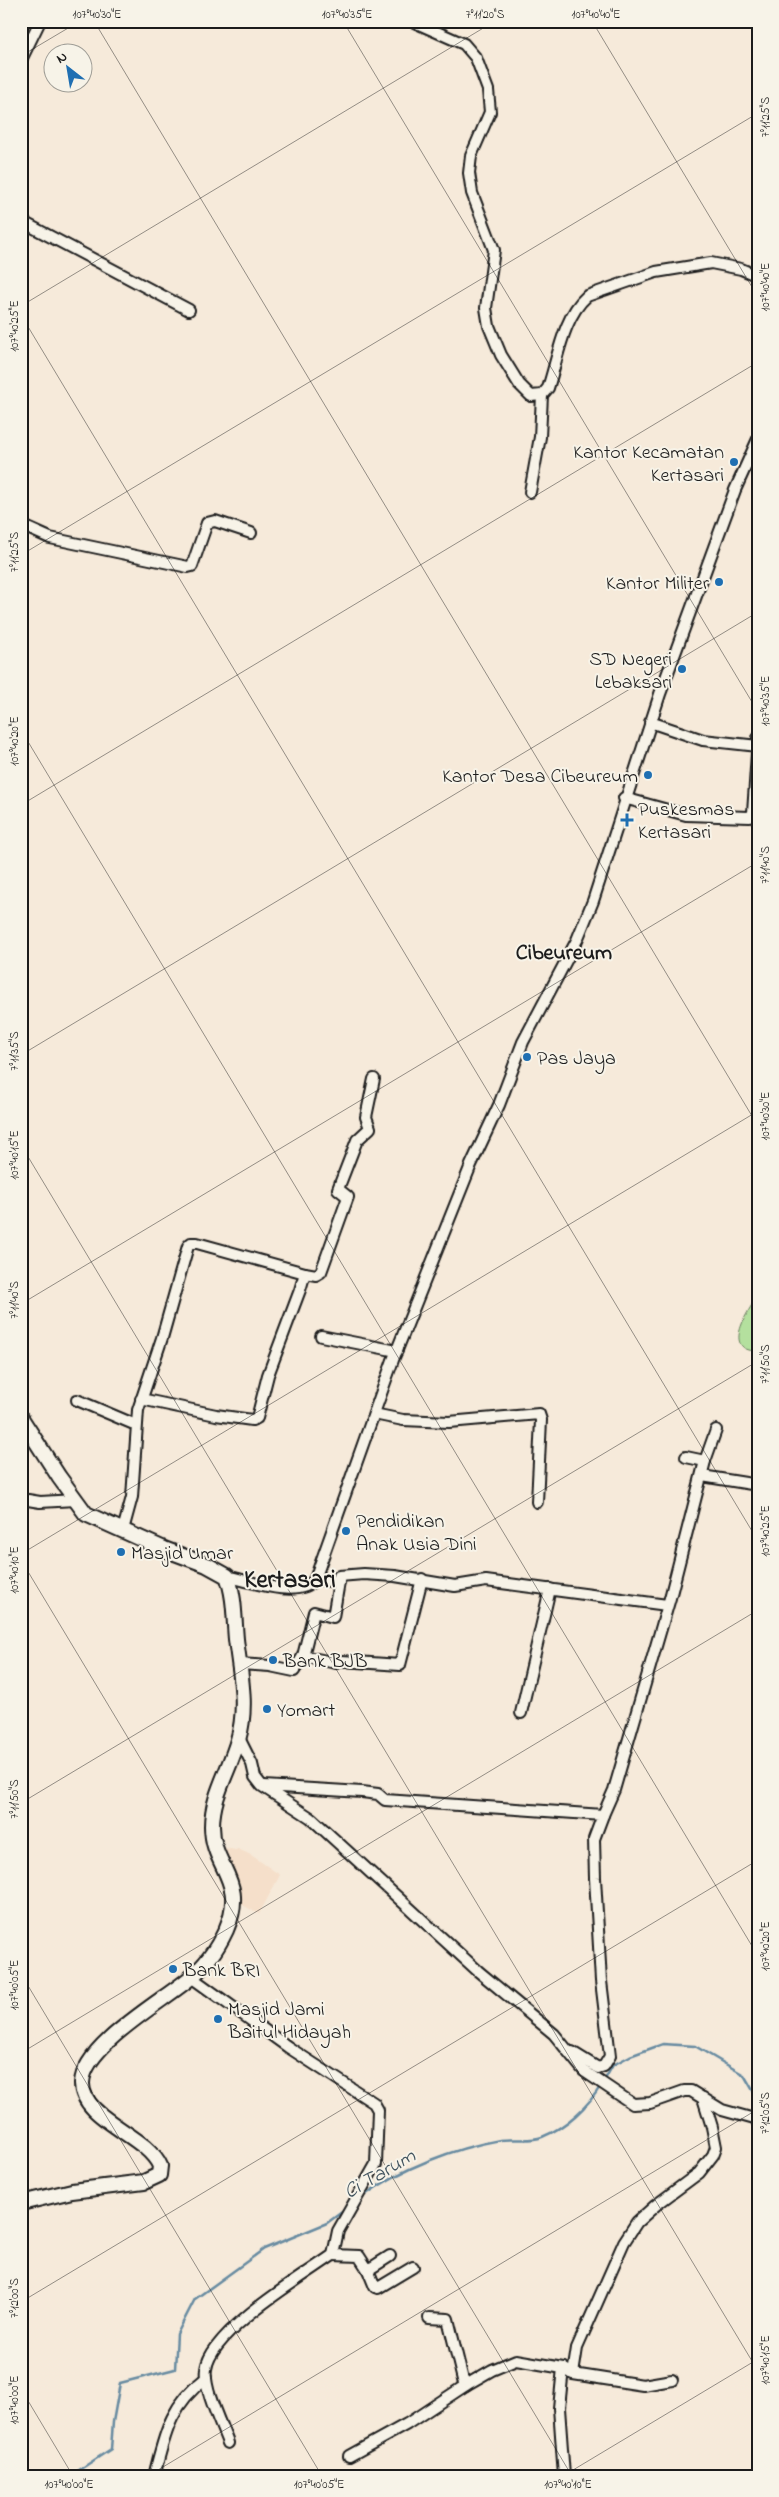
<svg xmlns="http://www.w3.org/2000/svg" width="779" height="2497" viewBox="0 0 779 2497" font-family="'Indie Flower',sans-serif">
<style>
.built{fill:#f5dfca}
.green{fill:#b4e09e;stroke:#687e5d}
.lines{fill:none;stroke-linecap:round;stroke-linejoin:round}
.stream{stroke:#678ba1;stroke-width:2.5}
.minor-casing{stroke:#1c1c1c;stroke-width:14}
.secondary-casing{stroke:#1c1c1c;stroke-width:18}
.minor{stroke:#f7f3e8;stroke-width:10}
.secondary{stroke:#f7f3e8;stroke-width:14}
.ticks{fill:none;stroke:#1c1c1c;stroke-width:1;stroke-opacity:0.45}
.poi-dot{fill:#1f6fb2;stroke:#f7f3e8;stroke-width:2}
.labels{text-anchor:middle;stroke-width:4;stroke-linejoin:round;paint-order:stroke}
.poi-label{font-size:20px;fill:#1c1c1c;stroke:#f7f3e8;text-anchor:start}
.water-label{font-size:21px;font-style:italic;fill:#42545f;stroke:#f7f3e8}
.quarter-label{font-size:22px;font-weight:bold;fill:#1c1c1c;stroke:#f7f3e8}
.district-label{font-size:25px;font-weight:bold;fill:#1c1c1c;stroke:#f7f3e8}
.neatline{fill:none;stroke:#1c1c1c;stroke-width:2}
.ticks-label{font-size:12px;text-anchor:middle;fill:#1c1c1c}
</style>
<rect width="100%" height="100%" fill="#f6eada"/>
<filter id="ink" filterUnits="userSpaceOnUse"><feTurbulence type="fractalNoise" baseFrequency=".02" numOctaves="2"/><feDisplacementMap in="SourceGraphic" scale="10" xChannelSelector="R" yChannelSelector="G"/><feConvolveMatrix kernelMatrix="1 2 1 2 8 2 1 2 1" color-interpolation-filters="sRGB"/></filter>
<g filter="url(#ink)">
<path class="built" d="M221,1847L235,1850L238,1849L251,1855L280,1875L259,1914L239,1903V1887Z"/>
<path class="green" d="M758,1295V1351C720,1351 749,1310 758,1295Z"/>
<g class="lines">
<g class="stream">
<path d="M604,2081L613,2065L630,2056L663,2044L695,2046L744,2075L758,2099"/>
<path d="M362,2197C399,2169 455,2148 500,2140C513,2138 530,2142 542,2137C565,2128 589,2106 601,2085"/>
<path d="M70,2476L111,2449L113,2422L120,2383L175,2369L177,2334L195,2299L264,2249L327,2223L346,2209"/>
</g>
<defs>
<g id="minor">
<path d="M412,21L464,44L476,58L488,90L490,112L471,156L469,173L472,193L494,250L486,308L489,326L501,355L519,384L531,396L542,395L548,388C558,358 563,317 587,296L656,272L711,263L741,269L758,276"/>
<path d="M21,60L40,21"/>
<path d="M21,221L189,310"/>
<path d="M530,492L540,437L542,395"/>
<path d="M21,525L50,538L188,567L192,566L207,523L215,521L251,533"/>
<path d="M650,722L703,740L758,746"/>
<path d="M624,798L686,815L750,817L753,813L758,738"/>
<path d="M305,1273L316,1275L321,1272L348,1197L338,1189L357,1140L370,1128L366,1117L374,1079"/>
<path d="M321,1336L397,1351"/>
<path d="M77,1400L136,1425"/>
<path d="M374,1414L403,1420L449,1422L539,1414L541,1420L537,1502"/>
<path d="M686,1457L705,1461"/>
<path d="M702,1476L758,1485"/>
<path d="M28,1500L40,1502L75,1500"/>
<path d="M123,1530L132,1497L138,1410L162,1338L188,1246L191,1243H197L305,1273L300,1290L268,1375L257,1418L252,1420L216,1415L141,1399"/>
<path d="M227,1576C248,1581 300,1600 315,1579L393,1360L471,1165L499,1105L523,1042L577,940L593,901L660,694L735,490L758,439"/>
<path d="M315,1579L339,1582V1576L364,1574L395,1576L455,1586L486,1581L667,1605"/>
<path d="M339,1582L333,1617L314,1612L303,1656L336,1663L342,1661L400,1665L422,1579"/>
<path d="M240,1664L270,1666L294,1671L303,1656"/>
<path d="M521,1713L550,1589"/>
<path d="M239,1738L252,1764L255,1777L262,1786L311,1818L478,1971L554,2034L584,2071L633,2104L650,2103L684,2091H691L722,2110L758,2120"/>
<path d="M264,1786L362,1792L378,1794L385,1800L603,1815L594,1839L595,1878L601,1981L610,2056L604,2066L598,2068L572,2052"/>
<path d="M603,1815L614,1790L670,1598L705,1461L716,1430"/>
<path d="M191,1977L288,2047L374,2103L378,2110L376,2164L338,2231L333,2255C302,2277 211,2331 206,2369C203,2388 221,2424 228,2443"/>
<path d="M333,2255L359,2256L368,2270L390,2256"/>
<path d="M368,2270L375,2287L378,2288L413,2267"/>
<path d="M429,2318L448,2319L463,2380L466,2385L492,2370L516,2360L563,2368L573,2374L577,2348L624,2242L637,2222L656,2205L699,2173L713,2155L716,2147L712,2127L703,2098"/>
<path d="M563,2368L559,2408L564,2476"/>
<path d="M573,2374L643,2385L672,2380"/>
<path d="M349,2456L407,2424L466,2385"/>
<path d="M154,2476C165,2434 170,2405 206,2378"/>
</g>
<path id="secondary" d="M21,1418L59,1477L86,1514L164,1549L207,1565L227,1576C235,1596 234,1618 236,1639C240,1674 248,1705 238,1740C230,1769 212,1795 212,1826C212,1869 248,1879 226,1930C218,1947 205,1966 190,1978C163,2001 83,2046 82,2083C81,2119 147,2135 160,2166L159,2175L144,2182L72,2191L21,2203"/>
</defs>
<use href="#minor" class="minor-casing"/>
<use href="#secondary" class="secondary-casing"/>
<use href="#minor" class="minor"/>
<use href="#secondary" class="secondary"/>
</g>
</g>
<path class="ticks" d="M94,21L758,1126M343,21L758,712M592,21L758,297M21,56L80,21M21,306L495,21M21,315L758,1541M21,555L758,113M21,730L758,1956M21,805L758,362M21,1055L758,612M21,1145L758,2371M21,1304L758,862M21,1554L758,1111M21,1560L572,2476M21,1803L758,1361M21,1974L322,2476M21,2053L758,1610M21,2302L758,1860M21,2389L73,2476M148,2476L758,2109M563,2476L758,2359"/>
<g class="poi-dot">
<circle cx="734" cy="462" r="5"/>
<circle cx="719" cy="582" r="5"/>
<circle cx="682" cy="669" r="5"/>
<circle cx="648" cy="775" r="5"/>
<path d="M624.5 812.5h5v5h5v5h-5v5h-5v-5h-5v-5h5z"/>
<circle cx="527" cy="1057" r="5"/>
<circle cx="346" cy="1531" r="5"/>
<circle cx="121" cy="1552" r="5"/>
<circle cx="273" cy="1660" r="5"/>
<circle cx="267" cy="1709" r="5"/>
<circle cx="173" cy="1969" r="5"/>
<circle cx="218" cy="2019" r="5"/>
</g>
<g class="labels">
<g class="poi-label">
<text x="724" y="458" text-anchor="end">Kantor Kecamatan<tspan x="724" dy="23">Kertasari</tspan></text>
<text x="709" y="589" text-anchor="end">Kantor Militer</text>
<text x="672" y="665" text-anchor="end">SD Negeri<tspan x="672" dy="23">Lebaksari</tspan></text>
<text x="638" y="782" text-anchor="end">Kantor Desa Cibeureum</text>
<text x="638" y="815">Puskesmas<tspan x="638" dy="23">Kertasari</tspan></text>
<text x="537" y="1064">Pas Jaya</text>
<text x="356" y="1527">Pendidikan<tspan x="356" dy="23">Anak Usia Dini</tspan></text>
<text x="131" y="1559">Masjid Umar</text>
<text x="283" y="1667">Bank BJB</text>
<text x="277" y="1716">Yomart</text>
<text x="183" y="1976">Bank BRI</text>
<text x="228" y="2015">Masjid Jami<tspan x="228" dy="23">Baitul Hidayah</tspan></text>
</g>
<g class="water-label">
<text transform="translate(379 2173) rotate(-30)" y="7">Ci Tarum</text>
</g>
<g class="quarter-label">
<text x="564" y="959">Cibeureum</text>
</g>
<g class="district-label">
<text x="290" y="1587">Kertasari</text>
</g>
</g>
<rect width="779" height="2497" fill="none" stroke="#f7f3e8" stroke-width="55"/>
<g transform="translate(68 68) rotate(329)"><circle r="24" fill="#f7f3e8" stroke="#9f9d96"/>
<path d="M0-4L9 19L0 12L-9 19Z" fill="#1f6fb2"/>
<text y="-8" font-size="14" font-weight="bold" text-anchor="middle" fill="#1c1c1c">N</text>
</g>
<rect x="28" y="28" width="724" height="2442" class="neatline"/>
<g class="ticks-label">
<text x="97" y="18">107°40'30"E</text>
<text x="347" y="18">107°40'35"E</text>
<text x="485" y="18">7°11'20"S</text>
<text x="596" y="18">107°40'40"E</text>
<text transform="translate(765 117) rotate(-90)" y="4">7°11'25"S</text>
<text transform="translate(765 287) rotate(-90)" y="4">107°40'40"E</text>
<text transform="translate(14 326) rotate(-90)" y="4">107°40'25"E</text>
<text transform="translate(14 552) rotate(-90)" y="4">7°11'25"S</text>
<text transform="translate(765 701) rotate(-90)" y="4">107°40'35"E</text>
<text transform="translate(14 741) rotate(-90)" y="4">107°40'20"E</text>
<text transform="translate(765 865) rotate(-90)" y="4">7°11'40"S</text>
<text transform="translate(14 1051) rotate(-90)" y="4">7°11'35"S</text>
<text transform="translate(765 1116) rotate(-90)" y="4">107°40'30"E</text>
<text transform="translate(14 1155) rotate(-90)" y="4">107°40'15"E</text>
<text transform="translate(14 1300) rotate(-90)" y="4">7°11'40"S</text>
<text transform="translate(765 1364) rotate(-90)" y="4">7°11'50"S</text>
<text transform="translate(765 1531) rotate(-90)" y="4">107°40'25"E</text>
<text transform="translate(14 1570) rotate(-90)" y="4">107°40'10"E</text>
<text transform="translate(14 1799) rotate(-90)" y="4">7°11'50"S</text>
<text transform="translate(765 1946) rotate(-90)" y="4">107°40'20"E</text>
<text transform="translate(14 1985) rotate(-90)" y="4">107°40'05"E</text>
<text transform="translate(765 2113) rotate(-90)" y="4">7°12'05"S</text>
<text transform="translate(14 2298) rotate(-90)" y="4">7°12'00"S</text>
<text transform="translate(765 2360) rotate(-90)" y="4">107°40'15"E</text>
<text transform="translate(14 2400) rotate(-90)" y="4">107°40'00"E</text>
<text x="69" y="2488">107°40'00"E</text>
<text x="319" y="2488">107°40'05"E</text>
<text x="568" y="2488">107°40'10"E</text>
</g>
</svg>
